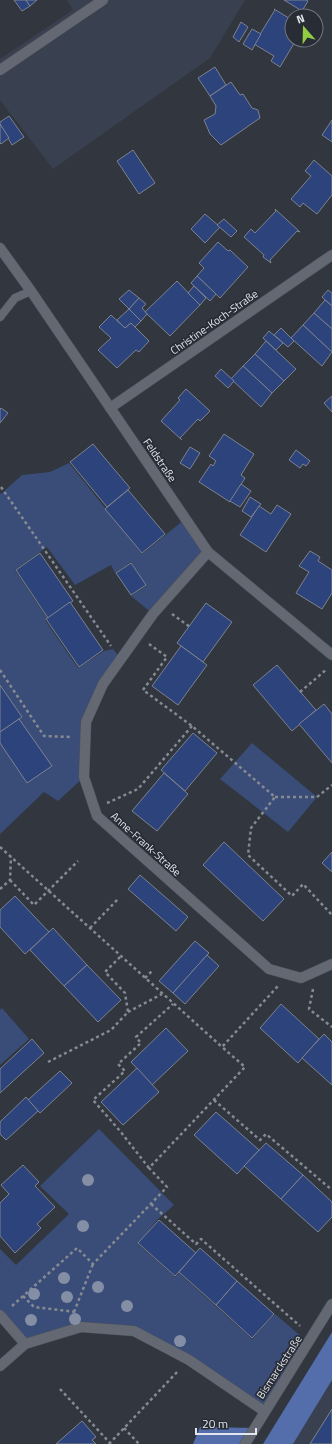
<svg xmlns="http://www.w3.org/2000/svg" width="332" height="1444" viewBox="0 0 332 1444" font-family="'Titillium Web',sans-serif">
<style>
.built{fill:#39404f}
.green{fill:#3a4d78}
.forest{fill:#536eaa}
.building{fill:#2c437c;stroke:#7d828d}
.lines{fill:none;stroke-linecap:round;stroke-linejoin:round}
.lane-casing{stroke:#4e5159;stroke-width:9}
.street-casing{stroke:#4e5159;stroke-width:11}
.path{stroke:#868a91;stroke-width:2.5;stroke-dasharray:3 3;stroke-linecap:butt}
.lane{stroke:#636872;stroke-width:8}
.street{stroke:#636872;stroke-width:10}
.tree{fill:#848fa6}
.labels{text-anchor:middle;stroke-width:3.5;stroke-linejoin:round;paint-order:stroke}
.street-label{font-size:11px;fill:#e3e6ec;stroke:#272c35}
</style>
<rect width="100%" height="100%" fill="#31363f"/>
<g class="built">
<path d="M67,0H245L210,58L53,169L0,100V59L73,10Z"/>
<path d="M332,1380V1444H293Z"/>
</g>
<g class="green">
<path d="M69,463L142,554L185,519L208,552L153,614L131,596L146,586L131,562L115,573L111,565L75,585L47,547L15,570L47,618L45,620L78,668L104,651L113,649L121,659L86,722L84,777L58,801L44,792L0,834V493L1,494L22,475L50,472Z"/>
<path d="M252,743L317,797L288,832L220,779Z"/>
<path d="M2,1008L29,1039L0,1065V1010Z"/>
<path d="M99,1129L174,1205L157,1220L138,1244L175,1277L179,1273L252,1339L275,1314L309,1343L264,1411L134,1331L84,1328L25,1344L0,1316V1249L16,1265L69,1214L40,1186Z"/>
</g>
<g class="forest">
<path d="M332,1332V1380L293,1444H263Z"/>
<path d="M200,1427L255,1428L245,1444H193Z"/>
</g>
<g class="building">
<path d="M14,0H26L30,6L22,11Z"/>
<path d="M26,0H37L30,6Z"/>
<path d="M284,0H306L308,1L302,11Z"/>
<path d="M274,9L292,20V40H296L280,67L271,61L274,56L254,44L275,10Z"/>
<path d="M241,22L248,27L239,42L233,37Z"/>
<path d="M252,29L261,34L252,50L243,44Z"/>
<path d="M215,67L226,85L210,96L198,78Z"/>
<path d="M231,82L240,95L243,94L252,108L258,110L260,118L221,145L210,134L204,120L215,114L216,106L210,96Z"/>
<path d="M9,116L24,137L12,145L0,124V122Z"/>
<path d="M332,120V142L322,135Z"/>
<path d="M0,124L9,138L1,144L0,143Z"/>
<path d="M133,150L155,183L139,194L117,161Z"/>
<path d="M314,160L332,176V195L317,214L303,203L300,207L291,199L311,176L305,171Z"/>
<path d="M275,209L300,232L297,231L270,260L271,263L263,257L264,255L244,237L251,229L255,233L276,211Z"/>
<path d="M205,214L220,227L205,243L191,229Z"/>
<path d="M224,219L237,231L231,237L217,225Z"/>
<path d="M218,242L228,251L230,250L248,267L220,298L197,276L204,268L199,263Z"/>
<path d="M197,276L216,294L210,301L191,283Z"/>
<path d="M177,281L200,305L170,336L145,312Z"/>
<path d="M194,286L206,298L200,305L188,293Z"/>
<path d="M129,290L139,298L129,309L119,299Z"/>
<path d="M328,290L332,293V306L322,297Z"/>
<path d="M139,298L146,304L142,308L147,314L141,321L129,309Z"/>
<path d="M325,300L332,306V329L314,313Z"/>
<path d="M129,309L141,321L135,327L131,323L125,328L117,320Z"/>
<path d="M314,313L332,329V352L303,325Z"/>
<path d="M111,315L125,328L131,323L149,341L139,352L136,350L117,368L98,350L111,338L99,327Z"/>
<path d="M303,325L332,352L322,366L291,338Z"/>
<path d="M281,328L294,341L288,347L274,335Z"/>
<path d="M269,331L283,343L276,350L263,338Z"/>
<path d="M266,341L296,369L284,381L255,354Z"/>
<path d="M255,354L284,381L272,393L243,366Z"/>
<path d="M243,366L272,393L261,407L231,379Z"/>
<path d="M221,369L234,381L228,388L215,376Z"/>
<path d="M186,389L210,411L200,421L198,419L180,438L182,440L161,421L180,400L178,398Z"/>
<path d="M332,396V412L324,403Z"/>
<path d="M1,408L8,413L0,423V409Z"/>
<path d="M224,434L254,454L241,475L245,478L230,502L199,482L211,464L213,466L216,461L209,456Z"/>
<path d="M93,444L130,488L107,507L70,462Z"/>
<path d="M190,447L200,453L190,469L180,463Z"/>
<path d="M296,450L310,461L306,466L303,464L300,468L289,460Z"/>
<path d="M241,484L251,491L240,507L230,501Z"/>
<path d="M128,490L165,534L142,553L105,509Z"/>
<path d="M250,497L261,504L251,517L242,511Z"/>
<path d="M277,505L291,514L266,552L240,535L259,506L271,514Z"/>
<path d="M310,551L320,557L318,561L332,570V593L322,609L296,593L309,572L299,566Z"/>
<path d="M40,553L73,601L48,618L16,570Z"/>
<path d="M131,563L146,585L131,595L116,573Z"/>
<path d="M70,602L103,650L79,667L46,619Z"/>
<path d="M206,603L232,622L203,662L177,643Z"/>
<path d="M181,646L207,665L178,705L152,686Z"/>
<path d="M277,665L316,710L292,731L253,685Z"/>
<path d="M0,685L22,717L0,732Z"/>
<path d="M324,704L332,714V763L299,724Z"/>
<path d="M19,719L52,766L27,783L0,743V732Z"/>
<path d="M193,733L217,753L185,791L161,770Z"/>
<path d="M164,773L188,794L157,831L132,811Z"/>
<path d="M224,842L284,899L263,921L203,865Z"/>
<path d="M332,852V872L322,863Z"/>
<path d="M140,875L188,917L176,931L128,889Z"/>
<path d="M15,896L49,932L25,954L0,927V910Z"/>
<path d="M53,928L87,965L64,986L30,950Z"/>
<path d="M195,941L209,953L173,993L159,981Z"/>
<path d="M207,955L219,966L185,1004L173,993Z"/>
<path d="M87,965L121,1000L98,1022L64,986Z"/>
<path d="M281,1004L319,1039L298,1063L260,1028Z"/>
<path d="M166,1028L188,1051L152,1085L131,1062Z"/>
<path d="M324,1034L332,1042V1085L302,1058Z"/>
<path d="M32,1039L44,1053L0,1093V1069Z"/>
<path d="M137,1068L159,1092L123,1125L101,1102Z"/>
<path d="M60,1071L72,1083L40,1113L28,1100Z"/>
<path d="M26,1097L38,1111L6,1140L0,1134V1122Z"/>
<path d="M216,1112L259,1150L237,1174L194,1135Z"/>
<path d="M266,1143L303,1175L281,1199L244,1166Z"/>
<path d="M23,1165L39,1182L35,1186L55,1207L37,1224L41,1228L15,1253L0,1236V1203L9,1194L1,1185Z"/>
<path d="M303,1175L332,1202V1217L318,1232L281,1199Z"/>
<path d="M159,1220L196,1253L175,1276L138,1243Z"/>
<path d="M200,1248L237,1281L216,1305L179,1272Z"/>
<path d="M237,1281L274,1314L252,1338L216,1305Z"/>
<path d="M332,1409V1444H310Z"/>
<path d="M82,1421L96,1437L92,1440L96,1444H56Z"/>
</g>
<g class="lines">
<defs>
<path id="lane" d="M0,317L15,298L31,291"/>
<g id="street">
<path d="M0,70L103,0"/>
<path d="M0,248L31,291L208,552L332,655"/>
<path d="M110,408L332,255"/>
<path d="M208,552L153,614L103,684L86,722L84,777L97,816L269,969L301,978L332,964"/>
<path d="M0,1315L25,1344"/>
<path d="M0,1366L25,1344L81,1327L134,1331L189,1360L264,1411"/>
<path d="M245,1444L332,1304"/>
</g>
</defs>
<use href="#lane" class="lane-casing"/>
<use href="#street" class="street-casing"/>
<g class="path">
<path d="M1,487L111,646"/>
<path d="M172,614L190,627"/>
<path d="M149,644L167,657L143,690L192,726L275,797L251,828L248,855L292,896L303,884L332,915"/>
<path d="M0,670L44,736L70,737"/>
<path d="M300,692L327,669"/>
<path d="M275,797H317L332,785"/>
<path d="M107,803L138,789L192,726"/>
<path d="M0,847L222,1047L278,986"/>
<path d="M10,880L34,905L78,861"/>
<path d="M0,889L10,880L11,857"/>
<path d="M90,928L119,898"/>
<path d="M145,978L152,971"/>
<path d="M313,989L309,1009L332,1027"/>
<path d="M128,1012L162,994"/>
<path d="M48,1062L111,1030L128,1012L125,993L105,972L121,956"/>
<path d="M214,1100L260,1140L266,1134L332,1190"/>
<path d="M149,1168L120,1131L93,1100L125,1071L118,1064L141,1043L136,1037L173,1004"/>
<path d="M151,1204L196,1244L201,1239L300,1326"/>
<path d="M23,1296L34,1307L76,1312"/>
<path d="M12,1306L77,1248L93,1264L167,1187L149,1168L245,1067L222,1047"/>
<path d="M74,1312L93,1264"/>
<path d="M60,1389L110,1443"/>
<path d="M124,1428L139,1444"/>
<path d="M109,1444L179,1370"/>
</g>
<use href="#lane" class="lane"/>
<use href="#street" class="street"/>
</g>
<g class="tree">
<circle cx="88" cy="1180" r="6"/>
<circle cx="83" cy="1226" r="6"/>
<circle cx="64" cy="1278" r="6"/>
<circle cx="98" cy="1287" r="6"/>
<circle cx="34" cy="1294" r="6"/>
<circle cx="67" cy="1297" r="6"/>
<circle cx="127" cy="1306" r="6"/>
<circle cx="75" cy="1319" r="6"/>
<circle cx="31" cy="1320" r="6"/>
<circle cx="180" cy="1341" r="6"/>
</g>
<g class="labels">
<g class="street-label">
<text transform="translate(214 322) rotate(-35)" y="4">Christine-Koch-Straße</text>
<text transform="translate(160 460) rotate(56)" y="4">Feldstraße</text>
<text transform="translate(146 844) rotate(42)" y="4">Anne-Frank-Straße</text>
<text transform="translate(279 1367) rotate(-57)" y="4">Bismarckstraße</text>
</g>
</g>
<g transform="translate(304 28) rotate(340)"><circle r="19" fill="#272c35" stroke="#72767e"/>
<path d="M0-3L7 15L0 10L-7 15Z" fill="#90cd41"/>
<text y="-6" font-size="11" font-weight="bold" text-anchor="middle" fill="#e3e6ec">N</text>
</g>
<path d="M196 1428v6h60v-6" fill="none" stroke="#e3e6ec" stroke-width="2"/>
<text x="202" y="1428" font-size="12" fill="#e3e6ec" stroke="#272c35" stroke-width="3" paint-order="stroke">20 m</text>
</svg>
